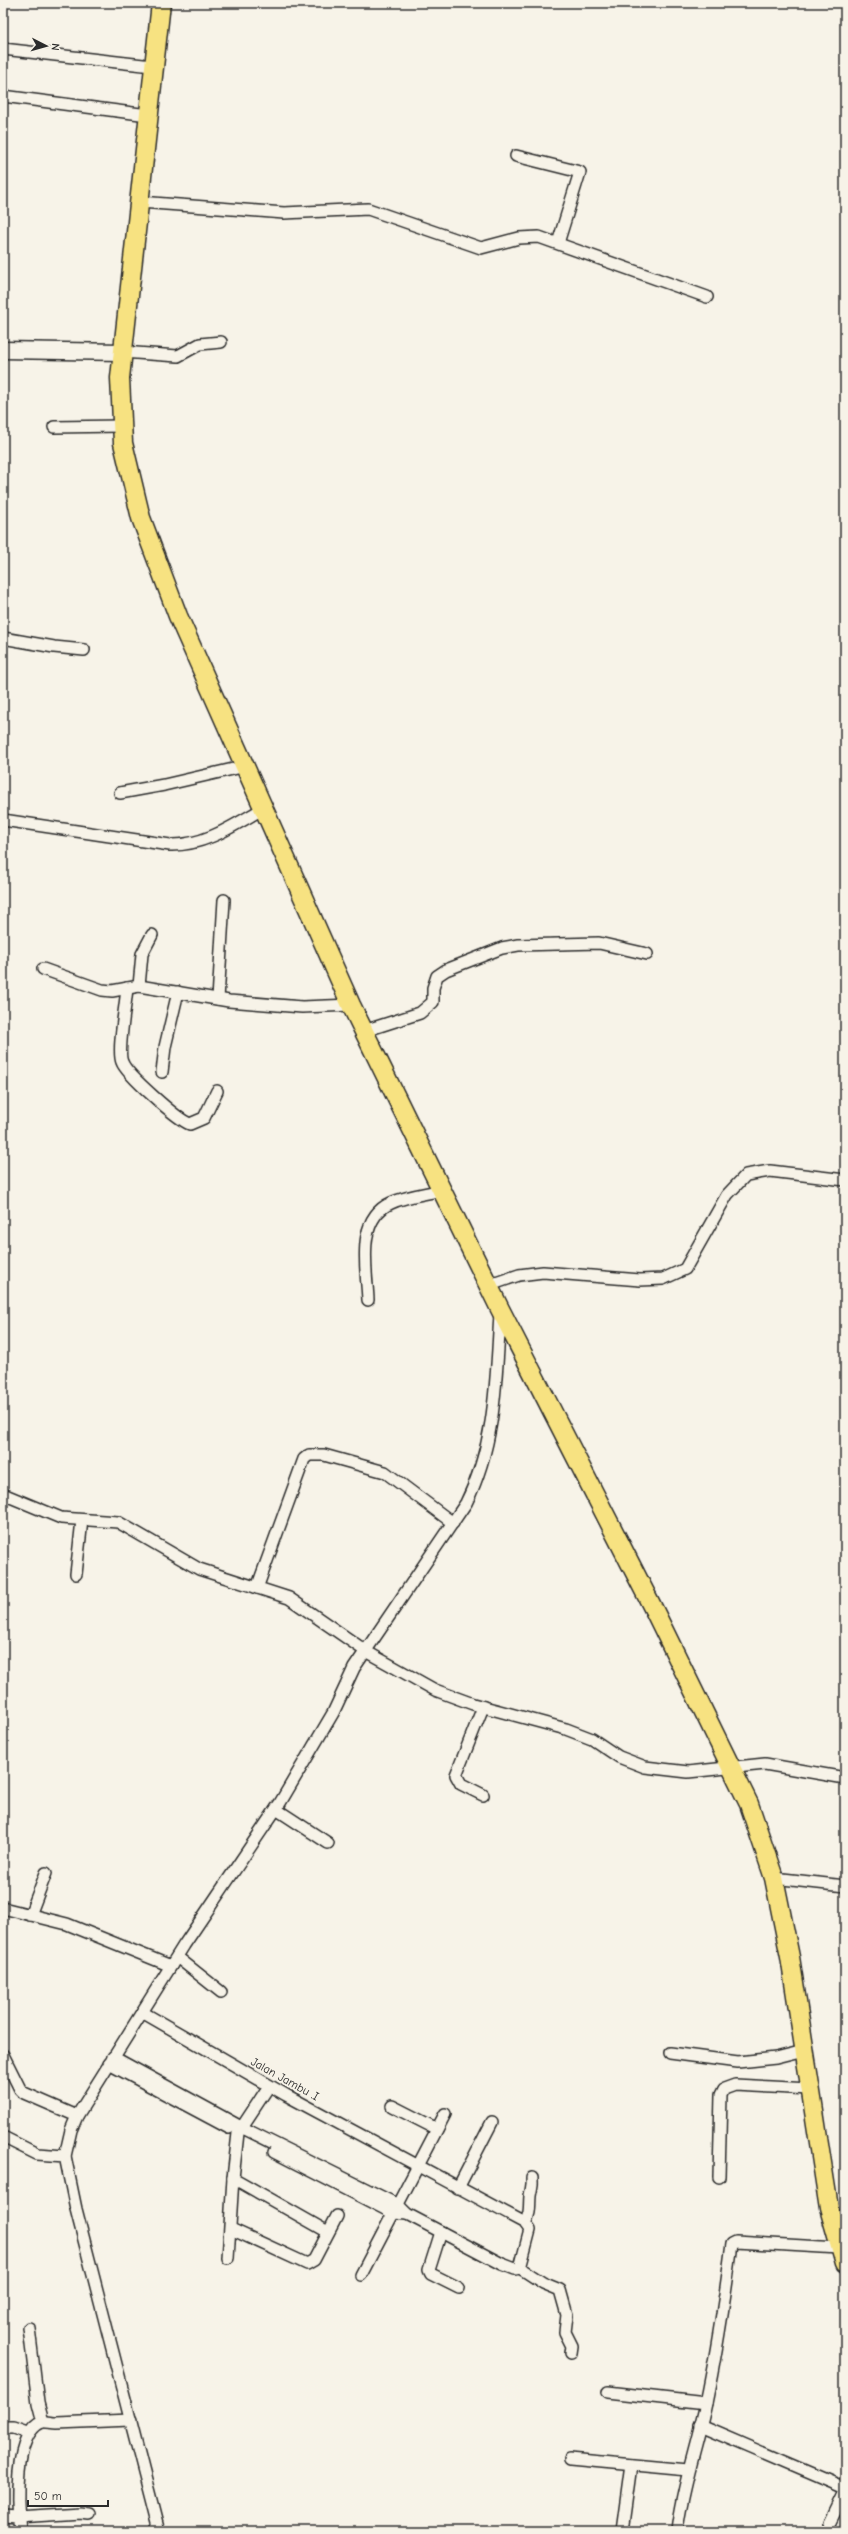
<svg xmlns="http://www.w3.org/2000/svg" width="848" height="2534" viewBox="0 0 848 2534" font-family="'Comic Neue',sans-serif">
<style>
.lines{fill:none;stroke-linecap:round;stroke-linejoin:round}
.street-casing{stroke:#2b2b2b;stroke-width:14}
.secondary-casing{stroke:#2b2b2b;stroke-width:19}
.primary-casing{stroke:#2b2b2b;stroke-width:21}
.street{stroke:#f7f3e8;stroke-width:11}
.secondary{stroke:#f7f3e8;stroke-width:16}
.primary{stroke:#f7e281;stroke-width:18}
.labels{text-anchor:middle;stroke-width:3.5;stroke-linejoin:round;paint-order:stroke}
.street-label{font-size:12px;fill:#2b2b2b;stroke:#f7f3e8}
</style>
<rect width="100%" height="100%" fill="#f7f3e8"/>
<filter id="ink" filterUnits="userSpaceOnUse"><feTurbulence type="fractalNoise" baseFrequency=".025" numOctaves="2"/><feDisplacementMap in="SourceGraphic" scale="8" xChannelSelector="R" yChannelSelector="G"/><feConvolveMatrix kernelMatrix="1 2 1 2 8 2 1 2 1" color-interpolation-filters="sRGB"/></filter>
<g filter="url(#ink)">
<g class="lines">
<defs>
<g id="street">
<path d="M3,49L152,66"/>
<path d="M3,96L148,115"/>
<path d="M516,156L580,172L558,243"/>
<path d="M140,202L284,213L368,209L481,248L519,238L539,237L707,297"/>
<path d="M122,352L178,356L200,344L221,342"/>
<path d="M54,427L121,426"/>
<path d="M3,638L54,647L84,650"/>
<path d="M120,793L164,785L246,766"/>
<path d="M3,820L170,845C205,846 234,825 264,808"/>
<path d="M43,969L102,990L112,991L139,986L229,1001L302,1007L351,1005"/>
<path d="M139,986L142,954L152,935"/>
<path d="M127,988C126,1003 117,1051 122,1062C126,1074 178,1120 190,1124L204,1118L217,1091"/>
<path d="M218,999L224,900"/>
<path d="M364,1031L420,1013L433,1002V988L437,976L446,970L502,948L518,945L599,943L647,954"/>
<path d="M162,1072L165,1047L178,992"/>
<path d="M490,1285L519,1275L543,1272L640,1280L663,1279L685,1269L727,1195L746,1175L770,1171L845,1180"/>
<path d="M368,1300C367,1270 355,1219 391,1203C406,1196 426,1194 442,1190"/>
<path d="M3,1494L61,1518L118,1522L199,1569L289,1598L367,1652L435,1690L473,1704L566,1729L592,1739L619,1757L645,1767L688,1772L765,1764L845,1778"/>
<path d="M76,1574L82,1520"/>
<path d="M257,1588L304,1459L309,1455H324L385,1472L453,1523"/>
<path d="M483,1707L456,1775L461,1784L483,1795"/>
<path d="M276,1809L328,1843"/>
<path d="M774,1878L845,1886"/>
<path d="M3,1908L67,1924L171,1966"/>
<path d="M30,1915L46,1873"/>
<path d="M177,1957L221,1992"/>
<path d="M670,2053L738,2062L776,2058L804,2051"/>
<path d="M3,2055L20,2089L24,2093L77,2116"/>
<path d="M113,2057L241,2127L398,2205L407,2214L502,2264L515,2269L520,2268L530,2230L525,2223L286,2095L142,2012"/>
<path d="M109,2064L229,2128"/>
<path d="M392,2106L437,2129"/>
<path d="M3,2137L37,2154L65,2156"/>
<path d="M274,2152L393,2213L407,2214"/>
<path d="M719,2177L721,2095L724,2089L735,2085L810,2089"/>
<path d="M233,2178L328,2232"/>
<path d="M458,2188L492,2122"/>
<path d="M525,2223C531,2212 529,2207 530,2196C531,2188 533,2187 532,2178"/>
<path d="M231,2229L307,2264L314,2260L337,2216"/>
<path d="M441,2232L429,2270L431,2274L459,2288"/>
<path d="M228,2258L233,2178L238,2133L269,2086"/>
<path d="M520,2268L543,2283L560,2290L567,2315L565,2332L572,2346L571,2353"/>
<path d="M361,2275L445,2114"/>
<path d="M29,2328L38,2403L43,2422"/>
<path d="M608,2392L706,2403"/>
<path d="M700,2426L845,2488"/>
<path d="M3,2428H14L28,2433"/>
<path d="M570,2459L688,2470"/>
<path d="M3,2516L17,2517L81,2513L89,2514"/>
<path d="M830,2522L845,2491"/>
<path d="M20,2531C17,2505 13,2434 42,2422C46,2421 52,2423 57,2423C82,2422 106,2421 131,2420"/>
<path d="M159,2531L76,2209L65,2156L71,2130L77,2116L184,1945L280,1803L333,1713L354,1668L466,1503C496,1443 496,1379 500,1314"/>
<path d="M622,2531L631,2465"/>
<path d="M677,2531C682,2487 697,2446 706,2403C717,2351 725,2297 732,2244L736,2242L839,2248"/>
</g>
<path id="secondary" d="M3,350L122,352"/>
<path id="primary" d="M161,3L120,378L123,443L141,518L178,616L351,1005L500,1309L654,1610L749,1804L774,1878L790,1957L829,2208L845,2264"/>
</defs>
<use href="#street" class="street-casing"/>
<use href="#secondary" class="secondary-casing"/>
<use href="#primary" class="primary-casing"/>
<use href="#street" class="street"/>
<use href="#secondary" class="secondary"/>
<use href="#primary" class="primary"/>
</g>
</g>
<g class="labels">
<g class="street-label">
<text transform="translate(285 2079) rotate(29)" y="4">Jalan Jambu .I</text>
</g>
</g>
<rect width="848" height="2534" fill="none" stroke="#f7f3e8" stroke-width="16"/>
<rect x="8" y="8" width="832" height="2518" fill="none" stroke="#2b2b2b" stroke-width="1.5" filter="url(#ink)"/>
<g transform="translate(46 46) rotate(96)" stroke="#f7f3e8" stroke-width="3" paint-order="stroke">
<path d="M0-3L7 15L0 10L-7 15Z" fill="#2b2b2b"/>
<text y="-6" font-size="11" font-weight="bold" text-anchor="middle" fill="#2b2b2b">N</text>
</g>
<path d="M28 2500v6h80v-6" fill="none" stroke="#2b2b2b" stroke-width="2"/>
<text x="34" y="2500" font-size="12" fill="#2b2b2b" stroke="#f7f3e8" stroke-width="3" paint-order="stroke">50 m</text>
</svg>
